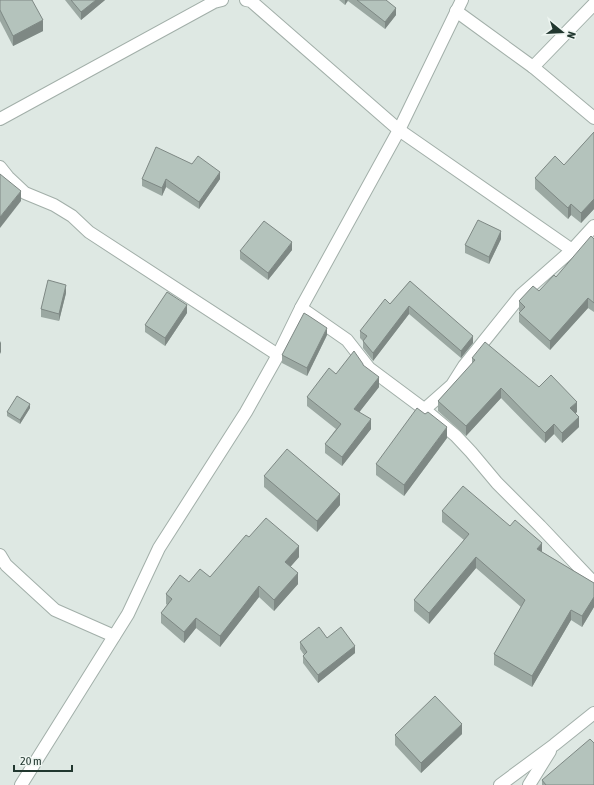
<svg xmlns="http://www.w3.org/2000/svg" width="594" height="785" viewBox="0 0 594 785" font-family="'Asap Condensed',sans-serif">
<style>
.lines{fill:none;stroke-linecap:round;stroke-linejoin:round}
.minor-casing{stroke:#a2afa9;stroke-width:14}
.tertiary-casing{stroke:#a2afa9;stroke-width:14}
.minor{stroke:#fff;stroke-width:12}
.tertiary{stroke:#fff;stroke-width:12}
.wall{fill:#9ba8a2}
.shaded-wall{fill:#7e8884}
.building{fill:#b4c3bc;stroke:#7e8884}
</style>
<rect width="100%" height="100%" fill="#dee8e3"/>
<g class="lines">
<defs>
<g id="minor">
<path d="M246,0L251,1L399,130L572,250"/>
<path d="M456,11L533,67L594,118"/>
<path d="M533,67L594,4"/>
<path d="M0,119L214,2L222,0"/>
<path d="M0,167L8,177L25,193L54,205L72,216L89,232L278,355"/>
<path d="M301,308L347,340L369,368L424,409L456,436L471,452L497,483L540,526L594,583"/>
<path d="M424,409L426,408L452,385L464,366L521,295L572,250L594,226"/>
<path d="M0,555L6,565L55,610L114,636"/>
<path d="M500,785L554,745L594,713"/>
<path d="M529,785L550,751"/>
</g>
<path id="tertiary" d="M21,785L128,614L159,548L246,412L278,355L301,308L399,130L462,0"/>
</defs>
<use href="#minor" class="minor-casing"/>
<use href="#tertiary" class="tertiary-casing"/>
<use href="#minor" class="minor"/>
<use href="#tertiary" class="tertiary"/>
</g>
<g class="wall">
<path d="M0,0L43,31L13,46L0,21Z"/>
<path d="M65,0H105L81,20Z"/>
<path d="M339,0H386L396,15L385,29L348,1L345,5Z"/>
<path d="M594,132V209L581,223L571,215L568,219L535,189V178L564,165Z"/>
<path d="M192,164L220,179L199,209L166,187L162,196L142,186V179Z"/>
<path d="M501,239L489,264L465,253V245Z"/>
<path d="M594,239V312L588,308L550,350L519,322V313L520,312L519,311V301L539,291L556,277Z"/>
<path d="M292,250L268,280L240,259V251Z"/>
<path d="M410,281L473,343L461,358L409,314L373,361L363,348V341L360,338V331L390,304Z"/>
<path d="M66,293L59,321L41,317V309Z"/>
<path d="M187,313L165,346L145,332V325Z"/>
<path d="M327,335L307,376L282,363V355Z"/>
<path d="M472,358L539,387L577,412L575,413L579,427L562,443L554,434L545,443L501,398L466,436L438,411V401L472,364Z"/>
<path d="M363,366L379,387L359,412L371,429L342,466L325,453V444L336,429L307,406V397L336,374Z"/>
<path d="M30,408L20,424L7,416V412Z"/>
<path d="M447,438L404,496L376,475V464Z"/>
<path d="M264,476L340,505L317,532L264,487Z"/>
<path d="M442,511L542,552L594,583V607L582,627L571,620L532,687L494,665V654L521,607L476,568L429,624L414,611V600L464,540L442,522Z"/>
<path d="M249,537L299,557L290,567L298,584L274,611L259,597L220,647L196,628L184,643L161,623V613L167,605L166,604V594L189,582L210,577Z"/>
<path d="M327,638L355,653L318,683L303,663V656L304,655L300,649V642Z"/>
<path d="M462,734L421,773L395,745V735Z"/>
<path d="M542,780L594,785H542Z"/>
</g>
<g class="shaded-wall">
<path d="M96,0H105L81,20V12Z"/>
<path d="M345,0H348L345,5Z"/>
<path d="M396,8V15L385,29V22Z"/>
<path d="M43,20V31L13,46V36Z"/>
<path d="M220,172V179L199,209V202Z"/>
<path d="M166,179V187L162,196V188Z"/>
<path d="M21,191V201L0,228V217Z"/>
<path d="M594,199V209L581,223V213Z"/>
<path d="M571,204V215L568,219V208Z"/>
<path d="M501,231V239L489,264V257Z"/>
<path d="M292,242V250L268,280V273Z"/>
<path d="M66,285V293L59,321V314Z"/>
<path d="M588,298V308L550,350V341Z"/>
<path d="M187,305V313L165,346V338Z"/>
<path d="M409,306V314L373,361V353Z"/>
<path d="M327,328V335L307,376V368Z"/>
<path d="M473,336V343L461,358V351Z"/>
<path d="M1,341V352L0,354V343Z"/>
<path d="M379,377V387L354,419V409Z"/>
<path d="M501,388V398L466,436V426Z"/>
<path d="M577,402V412L570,418V408Z"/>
<path d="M30,404V408L20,424V420Z"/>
<path d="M579,417V427L562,443V433Z"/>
<path d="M371,419V429L342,466V457Z"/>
<path d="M554,424V434L545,443V433Z"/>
<path d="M447,427V438L404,496V485Z"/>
<path d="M340,494V505L317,532V521Z"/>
<path d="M542,543V553L537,549Z"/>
<path d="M299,546V557L285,573V562Z"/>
<path d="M476,557V568L429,624V613Z"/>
<path d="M298,573V584L274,611V600Z"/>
<path d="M259,586V597L220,647V636Z"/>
<path d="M594,597V607L582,627V616Z"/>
<path d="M571,610V620L532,687V676Z"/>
<path d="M196,618V628L184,643V632Z"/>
<path d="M355,646V653L318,683V675Z"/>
<path d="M462,724V734L421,773V763Z"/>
</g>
<g class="building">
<path d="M0,0H32L43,20L13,36L0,10Z"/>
<path d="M71,0H96L81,12Z"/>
<path d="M357,0H386L396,8L385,22Z"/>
<path d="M594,132V199L581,213L571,204L568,208L535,178L555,156L564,165Z"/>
<path d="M156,147L192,164L198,156L220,172L199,202L166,179L162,188L142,179Z"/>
<path d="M0,174L21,191L0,217Z"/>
<path d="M478,220L501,231L489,257L465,245Z"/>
<path d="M264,221L292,242L268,273L240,251Z"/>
<path d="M591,236L594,239V303L588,298L550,341L519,313L525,307L519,301L533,286L539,291L554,275L556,277Z"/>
<path d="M48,280L66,285L59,314L41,309Z"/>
<path d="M410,281L473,336L461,351L409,306L373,353L363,341L367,336L360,331L385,299L390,304Z"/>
<path d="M167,292L187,305L165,338L145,325Z"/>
<path d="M304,313L309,316L327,328L307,368L282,355Z"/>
<path d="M485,342L539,387L551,375L577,402L570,408L579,417L562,433L554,424L545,433L501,388L466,426L438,401L475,360L472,358Z"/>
<path d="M354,351L363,364V365L379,377L354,409L371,419L342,457L325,444L341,424L307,397L329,368L336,374Z"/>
<path d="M17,396L30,404L20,420L7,412Z"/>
<path d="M417,408L425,414L428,412L447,427L404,485L376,464Z"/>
<path d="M287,449L340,494L317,521L264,476Z"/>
<path d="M463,486L510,526L515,520L542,543L537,549L594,583V597L582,616L571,610L532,676L494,654L525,600L476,557L429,613L414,600L469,534L442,511Z"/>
<path d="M266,518L299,546L285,562L298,573L274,600L259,586L220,636L196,618L184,632L161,613L172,599L166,594L180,575L189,582L200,569L210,577L246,535L249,537Z"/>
<path d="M319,627L327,638L341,627L355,646L318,675L303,656L307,652L300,642Z"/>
<path d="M435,696L462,724L421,763L395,735Z"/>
<path d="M590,739L594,743V785H546L542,780Z"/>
</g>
<g transform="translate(562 32) rotate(108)" stroke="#eef5f1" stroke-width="3" paint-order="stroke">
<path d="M0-3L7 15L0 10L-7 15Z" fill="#21372f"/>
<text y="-6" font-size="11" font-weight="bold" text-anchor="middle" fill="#21372f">N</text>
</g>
<path d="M14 765v6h58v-6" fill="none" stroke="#21372f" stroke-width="2"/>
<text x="20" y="765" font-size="12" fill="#21372f" stroke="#eef5f1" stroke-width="3" paint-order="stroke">20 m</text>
</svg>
